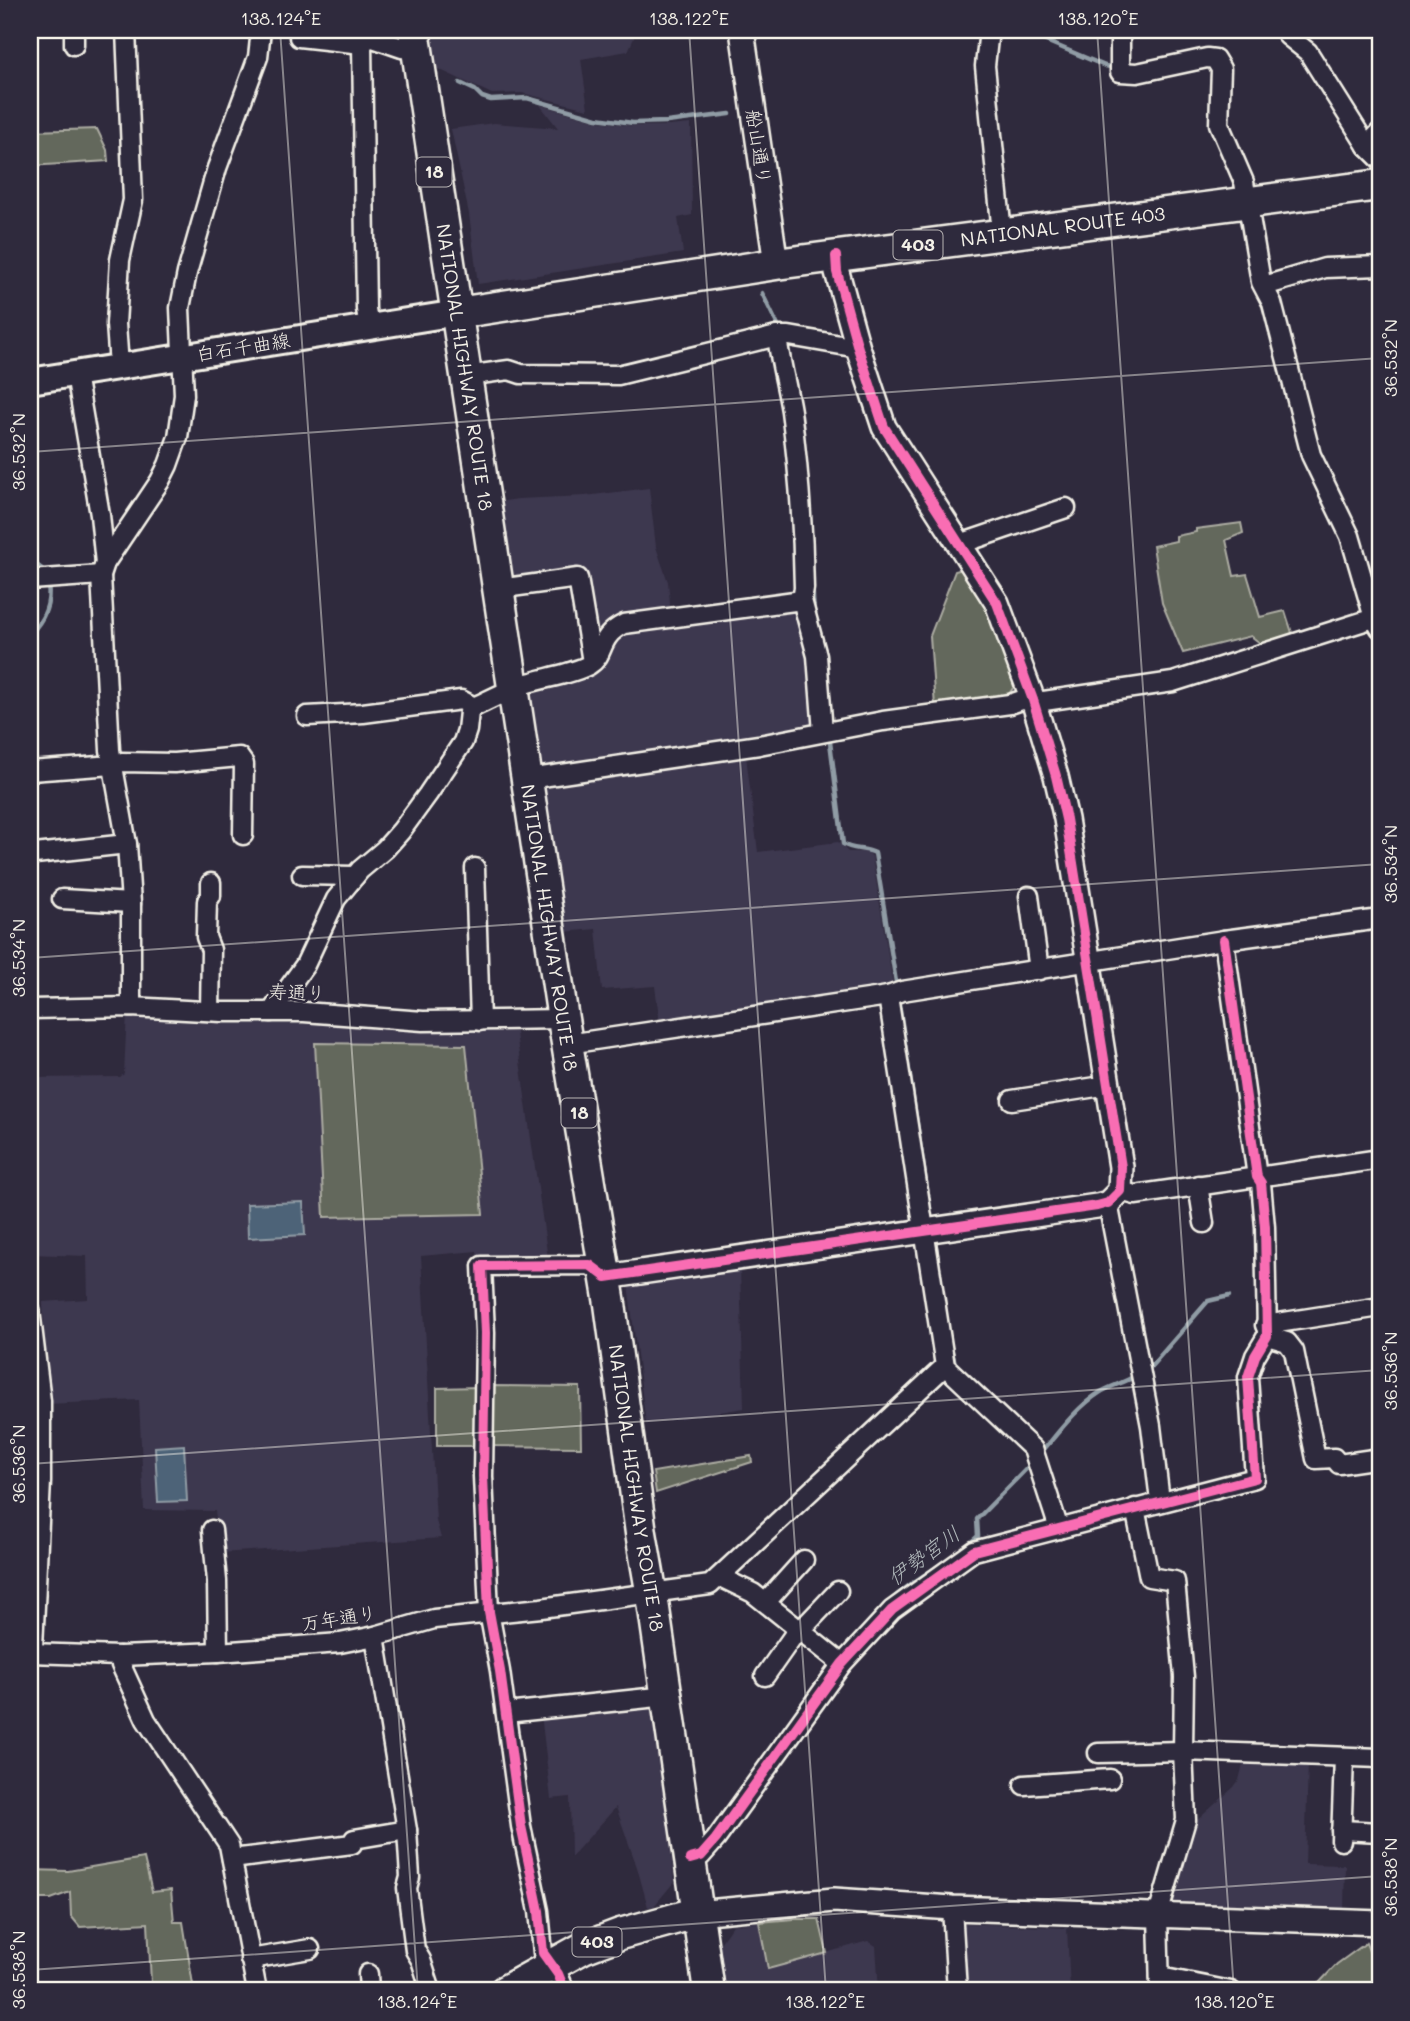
<svg xmlns="http://www.w3.org/2000/svg" width="1410" height="2021" viewBox="0 0 1410 2021" font-family="Mali,'Klee One',sans-serif">
<style>
.built{fill:#3e384f}
.green{fill:#63685b;stroke:#acaca2;stroke-width:2}
.water{fill:#4d6478;stroke:#909ca5;stroke-width:2}
.lines{fill:none;stroke-linecap:round;stroke-linejoin:round}
.stream{stroke:#909ca5;stroke-width:4.5}
.minor-casing{stroke:#f4f1e8;stroke-width:23}
.tertiary-casing{stroke:#f4f1e8;stroke-width:28}
.secondary-casing{stroke:#f4f1e8;stroke-width:30}
.trunk-casing{stroke:#f4f1e8;stroke-width:35}
.minor{stroke:#2f2a3d;stroke-width:18}
.tertiary{stroke:#2f2a3d;stroke-width:23}
.secondary{stroke:#2f2a3d;stroke-width:24}
.trunk{stroke:#2f2a3d;stroke-width:30}
.cycleway-casing{stroke:#2f2a3d;stroke-width:15}
.cycleway{stroke:#f96db3;stroke-width:10}
.ticks{fill:none;stroke:#f4f1e8;stroke-width:2;stroke-opacity:0.45}
.labels{text-anchor:middle;stroke-width:5;stroke-linejoin:round;paint-order:stroke}
.shield{fill:#2f2a3d;stroke:#b9b5b5;stroke-width:2}
.shield-label{font-size:18px;font-weight:bold;fill:#f4f1e8}
.street-label{font-size:19px;fill:#f4f1e8;stroke:#2f2a3d}
.water-label{font-size:21px;font-style:italic;fill:#b1b9bb;stroke:#2f2a3d}
.neatline{fill:none;stroke:#f4f1e8;stroke-width:2.5}
.ticks-label{font-size:18px;text-anchor:middle;fill:#f4f1e8}
</style>
<rect width="100%" height="100%" fill="#2f2a3d"/>
<filter id="ink" filterUnits="userSpaceOnUse"><feTurbulence type="fractalNoise" baseFrequency=".0143" numOctaves="2"/><feDisplacementMap in="SourceGraphic" scale="14" xChannelSelector="R" yChannelSelector="G"/><feConvolveMatrix kernelMatrix="1 2 1 2 8 2 1 2 1" color-interpolation-filters="sRGB"/></filter>
<g filter="url(#ink)">
<g class="built">
<path d="M426,30H634V38L628,51L581,59L588,109L522,93L492,94L432,66Z"/>
<path d="M540,105L597,121L633,126H669L691,124L692,215L678,218L683,253L478,284L469,214L451,129L494,123L558,128Z"/>
<path d="M649,488L656,547L668,582L670,603L669,613L597,643L586,570L508,580L498,502L518,499L585,496Z"/>
<path d="M800,606L813,656L818,726L536,769L526,689L598,666L610,641L625,630Z"/>
<path d="M746,756L758,852L838,842L848,852H867L872,856L893,985L884,989L660,1024L655,986L602,990L596,929L563,932L542,789Z"/>
<path d="M127,1012L321,1022L333,1019L515,1026L548,1259L478,1261L477,1251L421,1256L436,1521L441,1538L220,1553L215,1511L144,1510L139,1400L46,1404L43,1302L88,1299L87,1256L30,1254V1078L120,1077L124,1074Z"/>
<path d="M740,1268L744,1408L646,1424L628,1284Z"/>
<path d="M648,1703L656,1710L674,1882L654,1906L648,1907L637,1867L616,1807L571,1857L570,1797L551,1799L541,1714Z"/>
<path d="M1244,1761L1308,1763L1305,1864L1345,1865L1344,1909L1169,1902L1184,1844L1192,1830L1193,1824L1234,1787L1239,1780Z"/>
<path d="M759,1922L769,1969L868,1941L876,1946L879,1991H724L718,1946L733,1925Z"/>
<path d="M959,1923L1067,1928L1070,1991H964Z"/>
</g>
<g class="green">
<path d="M97,129L107,150L108,161L30,166V150L33,149L32,131Z"/>
<path d="M1241,523L1243,533L1226,540L1234,576L1247,574L1260,617L1285,611L1294,639L1265,647L1251,636L1183,653L1162,603L1153,546L1176,541V536L1196,532V529Z"/>
<path d="M963,569L986,606L1015,685L1007,697L935,707L930,636L955,571Z"/>
<path d="M315,1043L466,1045L483,1214L324,1217Z"/>
<path d="M489,1386L580,1387L581,1447L488,1446Z"/>
<path d="M479,1387V1446H437V1388Z"/>
<path d="M751,1456L752,1462L656,1493L653,1472Z"/>
<path d="M144,1858L152,1892L171,1890L174,1922H183L194,1991H137V1984L151,1983L148,1923L80,1927L71,1916L70,1892L51,1899H30V1870L68,1871Z"/>
<path d="M794,1919H819L827,1953L768,1969L759,1922Z"/>
<path d="M1366,1943L1378,1975L1364,1991H1324L1319,1983L1337,1964Z"/>
</g>
<g class="water">
<path d="M303,1202L305,1235L248,1238L247,1204Z"/>
<path d="M184,1445L187,1501L158,1502L155,1447Z"/>
</g>
<g class="lines">
<g class="stream">
<path d="M1020,30L1105,66L1111,67"/>
<path d="M392,54L401,57"/>
<path d="M460,83L475,90L482,97L491,100L527,98L597,118L633,123L667,122L730,114"/>
<path d="M762,293L780,330"/>
<path d="M30,560L42,569L44,573"/>
<path d="M812,578L814,615"/>
<path d="M30,634C44,620 51,604 48,585"/>
<path d="M829,734L843,844C853,851 864,847 875,853L897,988"/>
<path d="M898,997L930,1209"/>
<path d="M935,1240L945,1312"/>
<path d="M951,1348L955,1363L975,1383"/>
<path d="M1147,1371L1208,1301L1229,1296"/>
<path d="M1040,1454C1058,1433 1076,1408 1099,1393C1110,1386 1124,1383 1135,1376"/>
<path d="M967,1546L978,1536L977,1519L1032,1463"/>
<path d="M864,1628C886,1602 905,1587 934,1569"/>
</g>
<defs>
<g id="minor">
<path d="M74,30V45"/>
<path d="M989,30L985,66L1002,233"/>
<path d="M1120,30V72L1137,73L1207,58L1215,59L1221,69L1219,124L1244,182L1261,282L1272,303L1311,455L1350,536L1374,618L1380,628"/>
<path d="M1285,30L1288,36L1308,52L1367,146L1380,159"/>
<path d="M299,37L362,44L370,37L402,48L417,50"/>
<path d="M362,44L366,309L369,328"/>
<path d="M1367,146L1380,132"/>
<path d="M1264,286L1325,268L1380,266"/>
<path d="M777,336C780,362 787,386 791,411C799,470 803,528 804,588L802,600L817,656L823,732"/>
<path d="M119,366L116,324L120,260L133,200L126,30"/>
<path d="M76,374L100,515L105,563"/>
<path d="M466,376L509,370L521,374L618,375L777,336H789L858,348"/>
<path d="M960,544L1066,508"/>
<path d="M30,580L101,575"/>
<path d="M498,589L578,578L592,662"/>
<path d="M307,716L363,713L461,700L474,707"/>
<path d="M30,771L113,765L122,762L174,763L239,757L244,764L243,835"/>
<path d="M528,779L759,745L883,721L1010,704L1022,700L1044,701L1173,682L1374,618"/>
<path d="M35,854L127,844"/>
<path d="M475,868L480,1021"/>
<path d="M302,875L355,876"/>
<path d="M1029,896L1039,970"/>
<path d="M62,899L131,903"/>
<path d="M888,996L945,1366L1033,1449L1059,1529"/>
<path d="M131,1007V903L127,844L110,750L101,575L105,563L160,481L168,465L178,437L184,395L180,308L187,273L217,168L258,57L261,30"/>
<path d="M30,1009L131,1007L222,1012H304L423,1021L563,1019"/>
<path d="M210,1011L211,950L206,937L207,901L211,896V883"/>
<path d="M271,1012L305,965L336,899L360,870L385,849L401,831L428,794L463,742L467,730L469,712L474,707C491,699 508,690 525,684C544,678 572,674 589,665C606,655 597,637 624,624L802,600"/>
<path d="M568,1044L888,996L902,991L1224,940L1380,919"/>
<path d="M1012,1100L1109,1085"/>
<path d="M1198,1185L1204,1223"/>
<path d="M1120,1191L1135,1195L1380,1159"/>
<path d="M1108,1203L1151,1426L1160,1501"/>
<path d="M30,1310L41,1401V1481L33,1647L30,1653"/>
<path d="M1265,1325L1380,1307"/>
<path d="M1267,1336L1287,1342L1294,1351L1316,1459L1334,1458L1339,1464L1380,1458"/>
<path d="M1135,1508L1149,1577L1175,1581L1184,1677L1183,1751L1186,1820L1158,1915L1160,1991"/>
<path d="M212,1530L217,1581L218,1652"/>
<path d="M720,1577L753,1593L842,1664"/>
<path d="M766,1602L804,1560"/>
<path d="M800,1631L838,1591"/>
<path d="M375,1636L407,1830L410,1877L407,1888L415,1950L421,1960L431,1991"/>
<path d="M30,1653L120,1656L218,1652L340,1643L375,1636L434,1619L541,1608L710,1585L945,1366"/>
<path d="M120,1656L121,1665L146,1720L229,1845L257,1991"/>
<path d="M765,1676L798,1629"/>
<path d="M506,1713L667,1696"/>
<path d="M1098,1753L1183,1751L1380,1758"/>
<path d="M1024,1785L1110,1779"/>
<path d="M1341,1830L1380,1832"/>
<path d="M1341,1841L1344,1757"/>
<path d="M232,1859L352,1844L354,1839L407,1830"/>
<path d="M690,1859L701,1856L716,1839L842,1664L892,1610L974,1551L1255,1478L1248,1377L1255,1356L1267,1336L1265,1227L1261,1183L1257,1177L1224,940"/>
<path d="M952,1908L957,1991"/>
<path d="M250,1959L310,1949"/>
<path d="M368,1974L369,1991"/>
<path d="M1160,1977L1231,1991"/>
<path d="M565,1991L558,1974L543,1953L539,1911L521,1826L500,1671L489,1612L483,1476L485,1333L482,1266L590,1265L606,1277"/>
</g>
<g id="tertiary">
<path d="M742,30L776,264"/>
<path d="M606,1277L1097,1206L1108,1203L1120,1191L1121,1167L1066,819L1056,776L1033,700L997,603L884,427L858,348L837,272L836,256"/>
<path d="M696,1913L834,1900L952,1908L1380,1923"/>
</g>
<path id="secondary" d="M30,381L457,313"/>
<g id="trunk">
<path id="s1" d="M414,30L563,1019L610,1304L641,1533L653,1602L709,1991"/>
<path id="s2" d="M457,313L776,264L1380,185"/>
<path d="M505,1991L583,1948L620,1934L696,1913"/>
</g>
</defs>
<use href="#minor" class="minor-casing"/>
<use href="#tertiary" class="tertiary-casing"/>
<use href="#secondary" class="secondary-casing"/>
<use href="#trunk" class="trunk-casing"/>
<use href="#minor" class="minor"/>
<use href="#tertiary" class="tertiary"/>
<use href="#secondary" class="secondary"/>
<use href="#trunk" class="trunk"/>
<defs>
<g id="cycleway">
<path d="M690,1859L701,1856L716,1839L842,1664L892,1610L974,1551L1255,1478L1248,1377L1255,1356L1267,1336L1265,1227L1261,1183L1257,1177L1224,940"/>
<path d="M565,1991L558,1974L543,1953L539,1911L521,1826L500,1671L489,1612L483,1476L485,1333L482,1266L590,1265L606,1277L1097,1206L1108,1203L1120,1191L1121,1167L1066,819L1056,776L1033,700L997,603L884,427L858,348L837,272L836,256"/>
</g>
</defs>
<use href="#cycleway" class="cycleway-casing"/>
<use href="#cycleway" class="cycleway"/>
</g>
</g>
<path class="ticks" d="M280,30L418,1991M689,30L826,1991M1097,30L1234,1991M30,452L1380,358M30,958L1380,864M30,1464L1380,1370M30,1970L1380,1876"/>
<g class="labels">
<g class="shield">
<rect x="416.5" y="157.5" width="35" height="29" rx="5"/>
<rect x="893.5" y="230.5" width="49" height="29" rx="5"/>
<rect x="561.5" y="1098.5" width="35" height="29" rx="5"/>
<rect x="572.5" y="1927.5" width="49" height="29" rx="5"/>
</g>
<g class="shield-label">
<text x="434" y="178">18</text>
<text x="918" y="251">403</text>
<text x="579" y="1119">18</text>
<text x="597" y="1948">403</text>
</g>
<g class="street-label">
<text transform="translate(759 147) rotate(81)" y="7">船山通り</text>
<text dy="7" stroke="none"><textPath href="#s2" startOffset="612">NATIONAL ROUTE 403</textPath></text>
<text transform="translate(243 347) rotate(-9)" y="7">白石千曲線</text>
<text dy="7" stroke="none"><textPath href="#s1" startOffset="341">NATIONAL HIGHWAY ROUTE 18</textPath></text>
<text dy="7" stroke="none"><textPath href="#s1" startOffset="908">NATIONAL HIGHWAY ROUTE 18</textPath></text>
<text transform="translate(297 992) rotate(2)" y="7">寿通り</text>
<text dy="7" stroke="none"><textPath href="#s1" startOffset="1475">NATIONAL HIGHWAY ROUTE 18</textPath></text>
<text transform="translate(339 1618) rotate(-9)" y="7">万年通り</text>
</g>
<g class="water-label">
<text transform="translate(924 1556) rotate(-36)" y="7">伊勢宮川</text>
</g>
</g>
<rect width="1410" height="2021" fill="none" stroke="#2f2a3d" stroke-width="77"/>
<rect x="38" y="38" width="1334" height="1944" class="neatline"/>
<g class="ticks-label">
<text x="281" y="25">138.124°E</text>
<text x="689" y="25">138.122°E</text>
<text x="1098" y="25">138.120°E</text>
<text transform="translate(1391 358) rotate(-90)" y="6">36.532°N</text>
<text transform="translate(19 452) rotate(-90)" y="6">36.532°N</text>
<text transform="translate(1391 864) rotate(-90)" y="6">36.534°N</text>
<text transform="translate(19 958) rotate(-90)" y="6">36.534°N</text>
<text transform="translate(1391 1371) rotate(-90)" y="6">36.536°N</text>
<text transform="translate(19 1464) rotate(-90)" y="6">36.536°N</text>
<text transform="translate(1391 1877) rotate(-90)" y="6">36.538°N</text>
<text transform="translate(19 1970) rotate(-90)" y="6">36.538°N</text>
<text x="417" y="2008">138.124°E</text>
<text x="825" y="2008">138.122°E</text>
<text x="1234" y="2008">138.120°E</text>
</g>
</svg>
